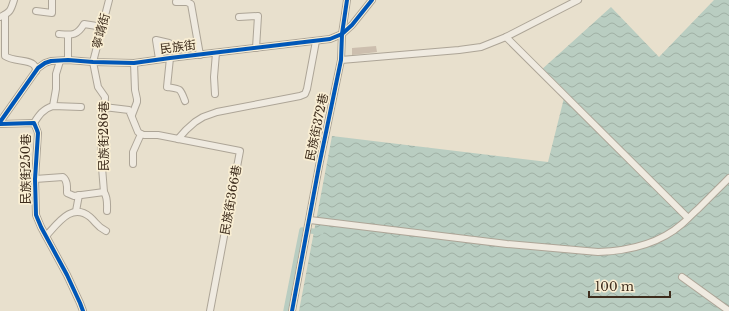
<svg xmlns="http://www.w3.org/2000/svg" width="729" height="311" viewBox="0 0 729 311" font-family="'Libre Baskerville','Noto Sans TC',serif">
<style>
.water{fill:url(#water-waves)}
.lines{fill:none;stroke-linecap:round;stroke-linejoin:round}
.canal{stroke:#b9cdc1;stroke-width:5.5}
.building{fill:#ccbeae}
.minor-casing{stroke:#ada597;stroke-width:8}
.minor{stroke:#efeae0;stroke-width:6}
.cycleway-casing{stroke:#f9eed3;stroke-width:6}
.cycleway{stroke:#0057b8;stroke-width:4}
.labels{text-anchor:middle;stroke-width:3.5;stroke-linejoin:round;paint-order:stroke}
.street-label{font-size:12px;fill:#3e2d1d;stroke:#f9eed3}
</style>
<defs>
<pattern id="water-waves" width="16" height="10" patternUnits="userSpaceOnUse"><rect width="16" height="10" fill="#b9cdc1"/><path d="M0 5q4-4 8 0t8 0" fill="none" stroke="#a0b0a5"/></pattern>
</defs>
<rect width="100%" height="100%" fill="#e8e0cd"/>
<path class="water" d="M714,0H729V311H299L332,136L548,162L564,98L540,71L611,7L659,57Z"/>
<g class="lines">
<path class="canal" d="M286,311L302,230L321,232"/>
</g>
<path class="building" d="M376,46L377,52L352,55V48Z"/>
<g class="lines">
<defs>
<g id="minor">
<path d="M176,2H187L191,4L200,55"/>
<path d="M36,11L52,13V0"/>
<path d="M5,15V56C14,62 29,59 34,65C36,67 36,68 36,71"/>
<path d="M0,17C10,13 11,10 14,0"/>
<path d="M239,17L258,16L256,48"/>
<path d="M59,34C72,35 77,36 84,24L103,27"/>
<path d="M68,35V60"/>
<path d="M506,37L688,218"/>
<path d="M170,58L167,87C181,89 180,88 185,101"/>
<path d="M159,59L156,40L169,43"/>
<path d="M341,60L459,50L481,47L506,37L578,0"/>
<path d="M215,94L214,77L216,53"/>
<path d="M53,106L56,89V74L60,61"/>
<path d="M104,107L129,110L138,132L141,134L144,135H158L240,151L210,311"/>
<path d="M132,115L137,102V99L135,90L134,63"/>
<path d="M0,122L38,68L45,63L51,61L68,60L93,62L134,63L170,58L330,39L342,34L352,25L372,0"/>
<path d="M34,123C39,115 43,109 53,106L81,107"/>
<path d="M0,124L34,123L37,130L38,133L35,179L36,215L41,227L67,275L80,303L83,311"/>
<path d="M178,139L186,130L195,122L203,117L217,112L300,96L305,94L307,89L316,41"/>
<path d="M133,164V152L141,134"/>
<path d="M35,179L63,177C68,181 67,188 67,193L74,196L104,192"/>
<path d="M76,211L79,195"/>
<path d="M107,211C107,204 108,198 104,192L101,155L104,115L105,97L98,87L93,62L109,0"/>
<path d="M310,220L507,244L598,252C628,251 659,244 682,224C688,219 692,214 698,209C708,199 719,188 729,178"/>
<path d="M46,236C58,223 72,202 90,217C97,223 96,226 106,231"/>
<path d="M682,277L729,311"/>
<path d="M292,311L319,166L341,60L342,34L347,0"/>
</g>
</defs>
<use href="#minor" class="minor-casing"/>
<use href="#minor" class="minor"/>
<defs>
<g id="cycleway">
<path d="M0,122L38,68L45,63L51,61L68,60L93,62L134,63L170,58L330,39L342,34L352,25L372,0"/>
<path d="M0,124L34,123L37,130L38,133L35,179L36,215L41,227L67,275L80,303L83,311"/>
<path d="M292,311L319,166L341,60L342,34L347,0"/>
</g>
</defs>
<use href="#cycleway" class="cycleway-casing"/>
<use href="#cycleway" class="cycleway"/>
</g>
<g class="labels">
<g class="street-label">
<text transform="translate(101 31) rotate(-75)" y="4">寧靖街</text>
<text transform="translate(178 47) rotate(-7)" y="4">民族街</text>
<text transform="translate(317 127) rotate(-78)" y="4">民族街372巷</text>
<text transform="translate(104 136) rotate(-90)" y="4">民族街286巷</text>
<text transform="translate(26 169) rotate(-90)" y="4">民族街250巷</text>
<text transform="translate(231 200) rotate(-80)" y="4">民族街366巷</text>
</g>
</g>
<path d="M589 291v6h81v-6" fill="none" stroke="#3e2d1d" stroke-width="2"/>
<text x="595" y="291" font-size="12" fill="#3e2d1d" stroke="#f9eed3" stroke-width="3" paint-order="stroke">100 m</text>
</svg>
